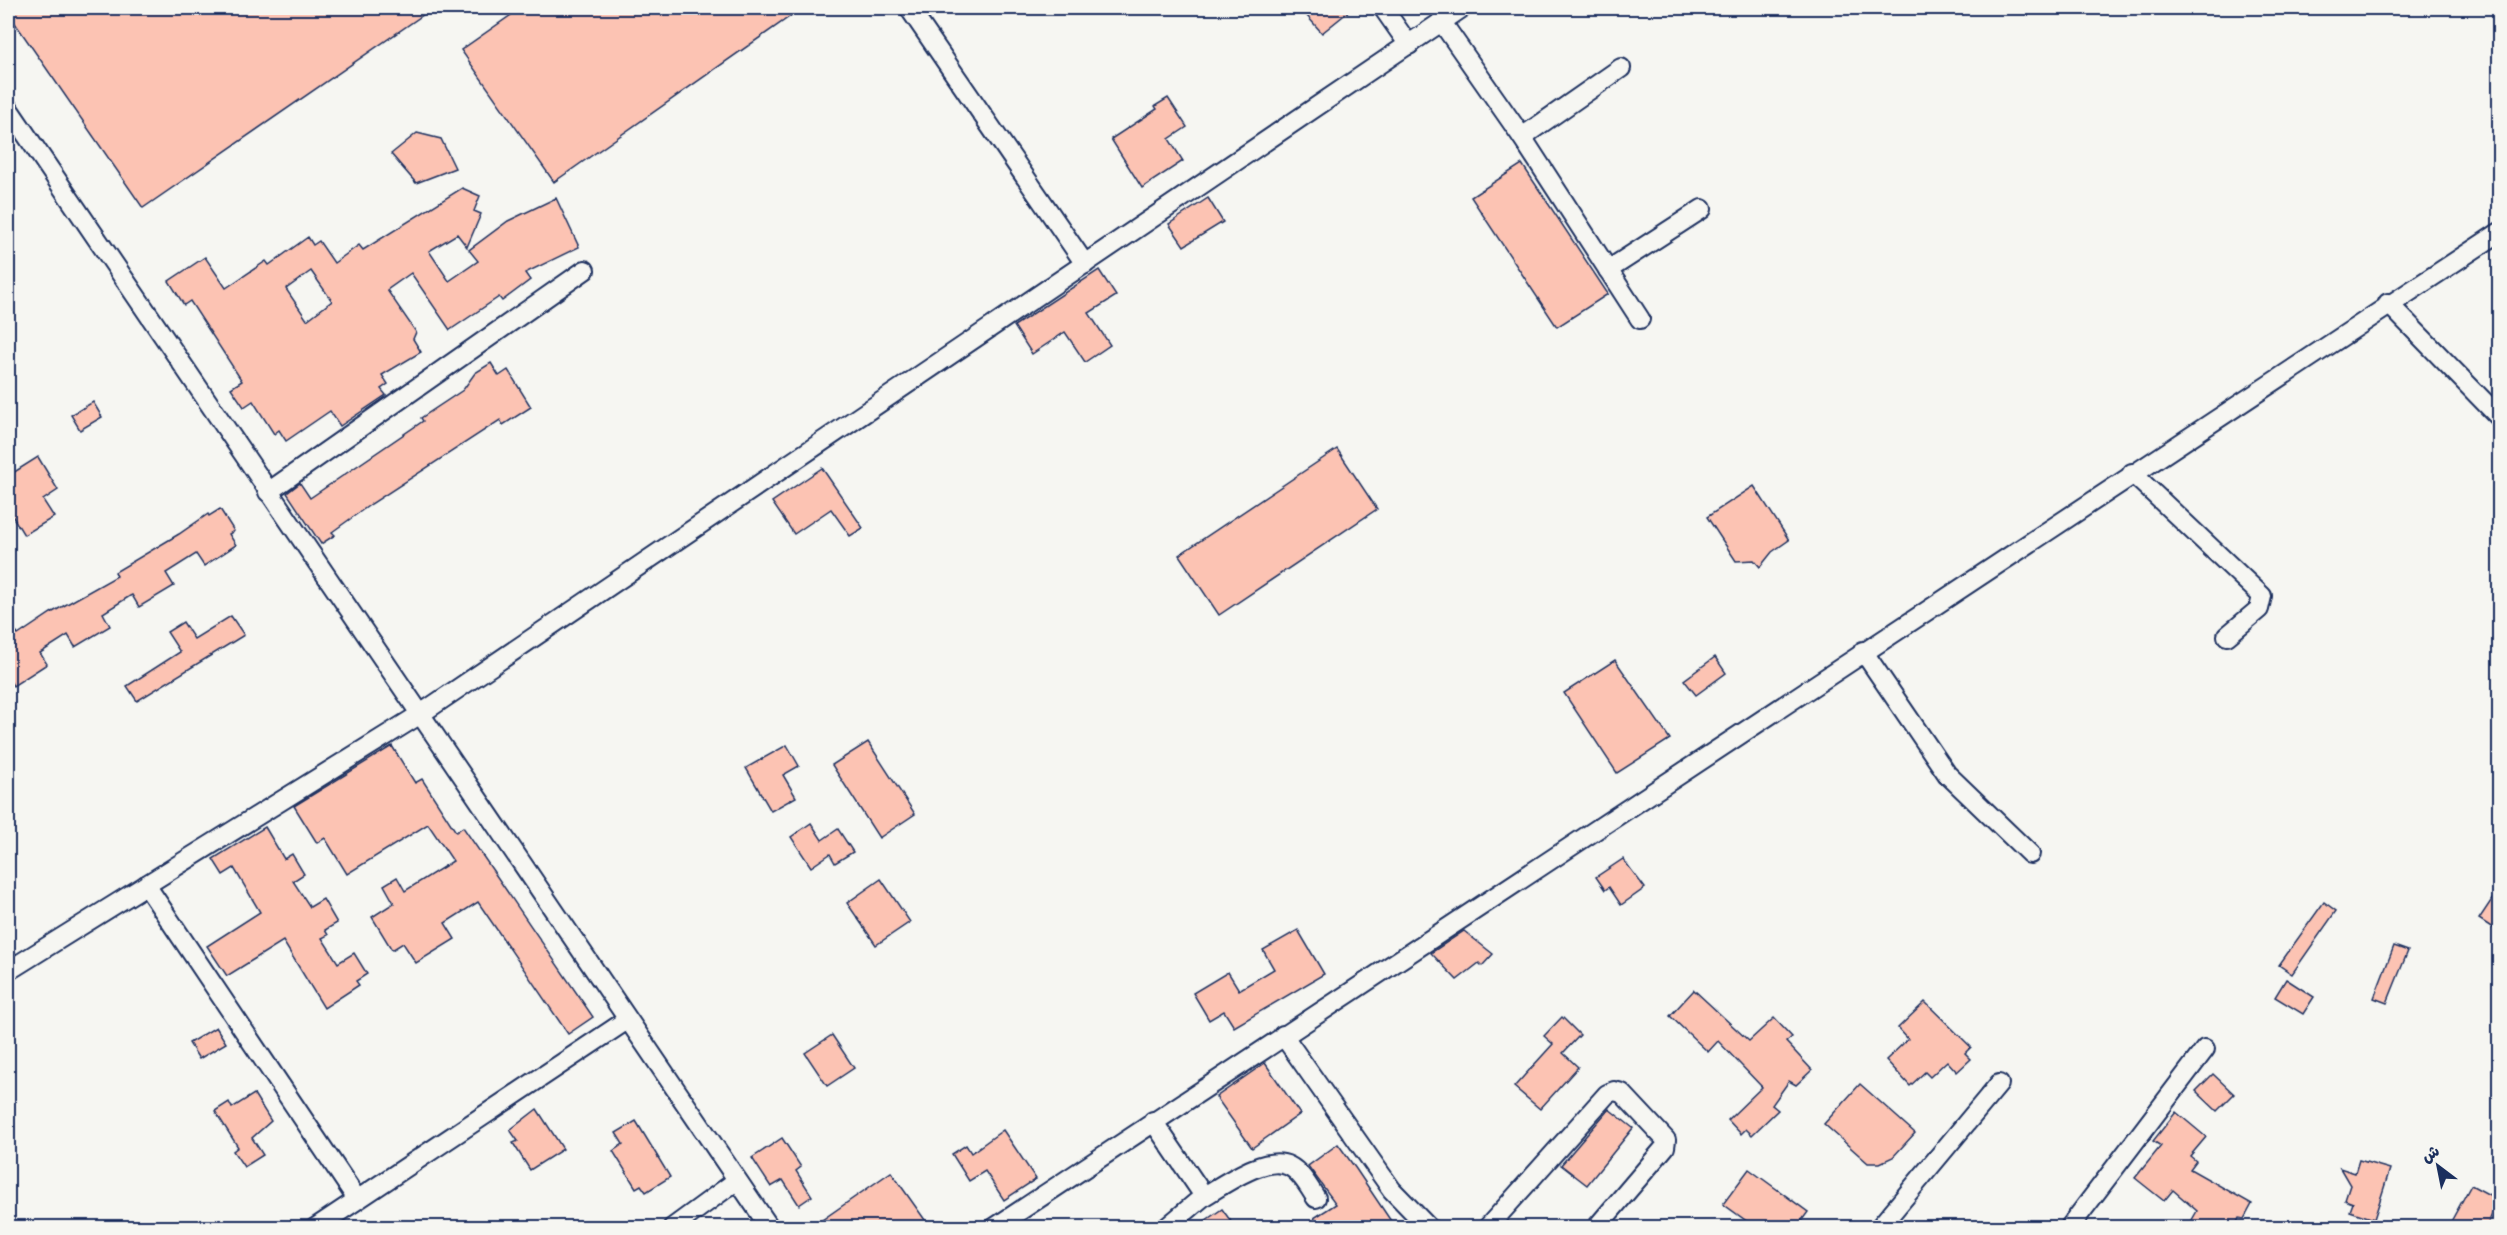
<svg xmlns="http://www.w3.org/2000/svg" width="2507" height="1235" viewBox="0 0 2507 1235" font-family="'Balsamiq Sans','Playpen Sans Arabic',sans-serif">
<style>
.building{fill:#fcc3b3;stroke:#1b2f5e;stroke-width:1.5;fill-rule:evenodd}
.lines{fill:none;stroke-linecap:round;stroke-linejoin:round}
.street-casing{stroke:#1b2f5e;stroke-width:22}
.street{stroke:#f6f6f2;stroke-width:18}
</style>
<rect width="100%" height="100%" fill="#f6f6f2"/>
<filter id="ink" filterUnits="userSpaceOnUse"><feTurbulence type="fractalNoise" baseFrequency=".0167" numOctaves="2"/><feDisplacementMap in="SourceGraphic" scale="12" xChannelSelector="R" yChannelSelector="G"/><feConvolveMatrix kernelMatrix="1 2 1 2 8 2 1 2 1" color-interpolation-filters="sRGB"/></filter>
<g filter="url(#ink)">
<g class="building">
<path d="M8,8H433L143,208L8,13Z"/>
<path d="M521,8H802L554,182L461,50Z"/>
<path d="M1300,8H1353L1322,33Z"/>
<path d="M1168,98L1187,127L1169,139L1183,161L1142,188L1111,139L1157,109L1155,106Z"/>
<path d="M417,133L441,139L455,168L416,183L391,154Z"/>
<path d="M1522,164L1608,294L1557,327L1471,197Z"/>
<path d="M462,188L480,196L474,211L481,214L467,247L457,234L429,251L449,281L478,261L469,250L508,221L556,198L579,247L525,273L530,280L502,301L499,297L450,330L411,273L387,290L416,332L413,339L421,352L382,375L388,384L381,389L386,395L340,426L330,411L286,441L279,430L274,434L253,401L244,407L231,388L242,381L190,301L184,305L169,281L205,257L226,288L266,261L269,265L308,237L313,245L319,241L334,263L359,245L363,250ZM311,271L332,301L307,320L286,289Z"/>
<path d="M1208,198L1223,222L1184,246L1169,224Z"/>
<path d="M1099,270L1116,296L1089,313L1110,345L1085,362L1065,332L1032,354L1014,326Z"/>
<path d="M491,363L499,376L508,370L531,407L503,425L500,420L371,504L332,532L335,535L321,544L287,493L300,483L310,498L423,421L421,418L463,390L475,373Z"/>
<path d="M93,402L102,417L80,430L71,415Z"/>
<path d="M1337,449L1377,509L1219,615L1179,555Z"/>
<path d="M38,457L58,490L43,500L54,517L24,535L8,509V476Z"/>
<path d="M822,468L863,528L850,536L831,509L794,534L772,502Z"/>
<path d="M1754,486L1789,540L1772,552L1760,567L1754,560L1736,561L1707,517Z"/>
<path d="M220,509L234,531L229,534L236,545L204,566L196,554L166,573L174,586L139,607L132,595L130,596L103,613L110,626L75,647L68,635L40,653L47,664L13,686L8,677V619L18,635L51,613L117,576L115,572L179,534L208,514L209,516Z"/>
<path d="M231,616L244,635L137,701L127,686L180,652L167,632L183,622L194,639Z"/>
<path d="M1715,657L1726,673L1696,695L1684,680Z"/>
<path d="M1615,660L1670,739L1617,773L1564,693Z"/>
<path d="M868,742L915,814L879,838L832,765Z"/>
<path d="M787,745L799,766L783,775L796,797L771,811L746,768Z"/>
<path d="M392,746L415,783L422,779L456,832L463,827L593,1017L568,1034L478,902L445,923L455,939L416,963L403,943L392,950L372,917L394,903L384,885L397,877L405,891L453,861L428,824L347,874L325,838L317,843L294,806Z"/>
<path d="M811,823L822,840L838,829L853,852L835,863L830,854L811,867L791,837Z"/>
<path d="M265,827L284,859L292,854L304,874L293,881L310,907L323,899L337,923L325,930L328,935L322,938L338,963L354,953L367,974L356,981L359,985L324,1008L283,941L227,976L207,946L260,912L234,868L223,875L213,859Z"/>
<path d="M1623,859L1645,888L1621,905L1609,887L1605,890L1596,877Z"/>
<path d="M881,879L910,922L876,945L847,903Z"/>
<path d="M2499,889V932L2479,919Z"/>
<path d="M2324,902L2336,911L2292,974L2279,965Z"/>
<path d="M1298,930L1324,974L1234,1027L1224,1011L1209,1020L1193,993L1228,972L1239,990L1274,969L1263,950Z"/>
<path d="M1464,931L1493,954L1482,966L1479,963L1457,980L1431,953Z"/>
<path d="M2394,946L2408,951L2387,1003L2374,998Z"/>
<path d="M2286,979L2314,997L2303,1014L2275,997Z"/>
<path d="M1694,990L1749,1041L1774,1018L1792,1037L1786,1042L1812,1070L1796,1085L1789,1081L1772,1105L1778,1110L1752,1135L1746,1129L1741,1134L1728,1120L1762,1087L1718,1041L1708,1052L1670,1016Z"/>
<path d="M1925,1002L1971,1047L1965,1053L1971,1059L1957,1072L1947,1061L1930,1077L1925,1072L1910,1086L1886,1060L1908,1039L1898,1028Z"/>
<path d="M1562,1017L1580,1035L1563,1053L1578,1067L1540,1109L1514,1087L1553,1044L1544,1036Z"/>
<path d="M216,1027L226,1043L199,1059L189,1043Z"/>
<path d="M832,1035L854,1068L827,1086L805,1053Z"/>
<path d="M1265,1063L1300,1114L1252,1148L1216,1097Z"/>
<path d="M2213,1074L2234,1094L2217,1111L2196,1091Z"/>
<path d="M1860,1084L1915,1133L1893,1157L1880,1163H1868L1824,1124Z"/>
<path d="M254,1094L271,1121L252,1138L263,1155L244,1167L233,1151L238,1147L215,1111L229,1102L232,1108Z"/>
<path d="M537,1109L563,1149L530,1170L513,1143L518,1141L510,1130Z"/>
<path d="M1609,1109L1633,1128L1587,1185L1561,1165Z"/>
<path d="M2176,1112L2206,1137L2190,1156L2196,1161L2190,1169L2252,1204L2244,1219L2239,1218L2235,1227H2188L2197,1211L2173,1190L2164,1201L2135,1178L2161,1146L2153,1141Z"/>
<path d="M636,1121L670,1177L646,1192L641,1185L636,1188L613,1151L623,1144L616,1133Z"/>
<path d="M1003,1130L1036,1179L1004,1200L985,1171L969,1181L952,1154L966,1145L971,1153Z"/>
<path d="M782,1138L801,1167L796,1171L812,1196L799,1205L783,1180L771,1187L752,1158Z"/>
<path d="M1338,1144L1356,1169L1395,1227H1367L1363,1222L1355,1227H1320L1314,1218L1336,1204L1308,1166Z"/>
<path d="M2359,1160L2390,1169L2374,1219L2350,1211L2353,1203L2345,1200L2350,1185L2340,1168L2355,1173Z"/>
<path d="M1749,1169L1808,1212L1797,1227H1755L1723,1204Z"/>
<path d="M891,1172L930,1227H812Z"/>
<path d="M2471,1185L2499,1200L2486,1227H2448Z"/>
<path d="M1222,1209L1235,1227H1196Z"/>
</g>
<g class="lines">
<defs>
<g id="street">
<path d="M909,8L1085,264"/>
<path d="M1383,8L1409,45"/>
<path d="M1441,21L1522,137L1640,319"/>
<path d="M8,108L770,1228"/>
<path d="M1522,137L1621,68"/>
<path d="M1608,270L1702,209"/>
<path d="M2388,303L2500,418"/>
<path d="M2132,473L2262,596L2259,609L2227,636"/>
<path d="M268,492L585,270"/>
<path d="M1863,651L1947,774L2030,854"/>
<path d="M146,885L357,1199"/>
<path d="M8,971L419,715L1462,8"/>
<path d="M1283,1035L1392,1190L1429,1228"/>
<path d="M1153,1121L1204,1196L1166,1228"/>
<path d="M1204,1196C1225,1184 1266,1154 1289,1166C1301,1172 1309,1187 1316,1198"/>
<path d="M315,1228L627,1020"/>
<path d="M672,1228L736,1181"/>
<path d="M994,1228L2500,232"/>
<path d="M1487,1228L1607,1094L1614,1091L1622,1093L1666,1140L1665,1147L1596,1228"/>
<path d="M1879,1228L1999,1084"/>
<path d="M2069,1228L2205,1049"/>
</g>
</defs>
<use href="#street" class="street-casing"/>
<use href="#street" class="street"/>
</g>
</g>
<rect width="2507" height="1235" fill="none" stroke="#f6f6f2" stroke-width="30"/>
<rect x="15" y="15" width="2477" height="1205" fill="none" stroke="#1b2f5e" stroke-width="2" filter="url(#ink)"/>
<g transform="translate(2438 1166) rotate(328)" stroke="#f6f6f2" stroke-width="4.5" paint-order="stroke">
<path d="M0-4.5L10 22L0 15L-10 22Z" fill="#1b2f5e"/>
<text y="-9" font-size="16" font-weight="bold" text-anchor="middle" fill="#1b2f5e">ش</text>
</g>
</svg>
